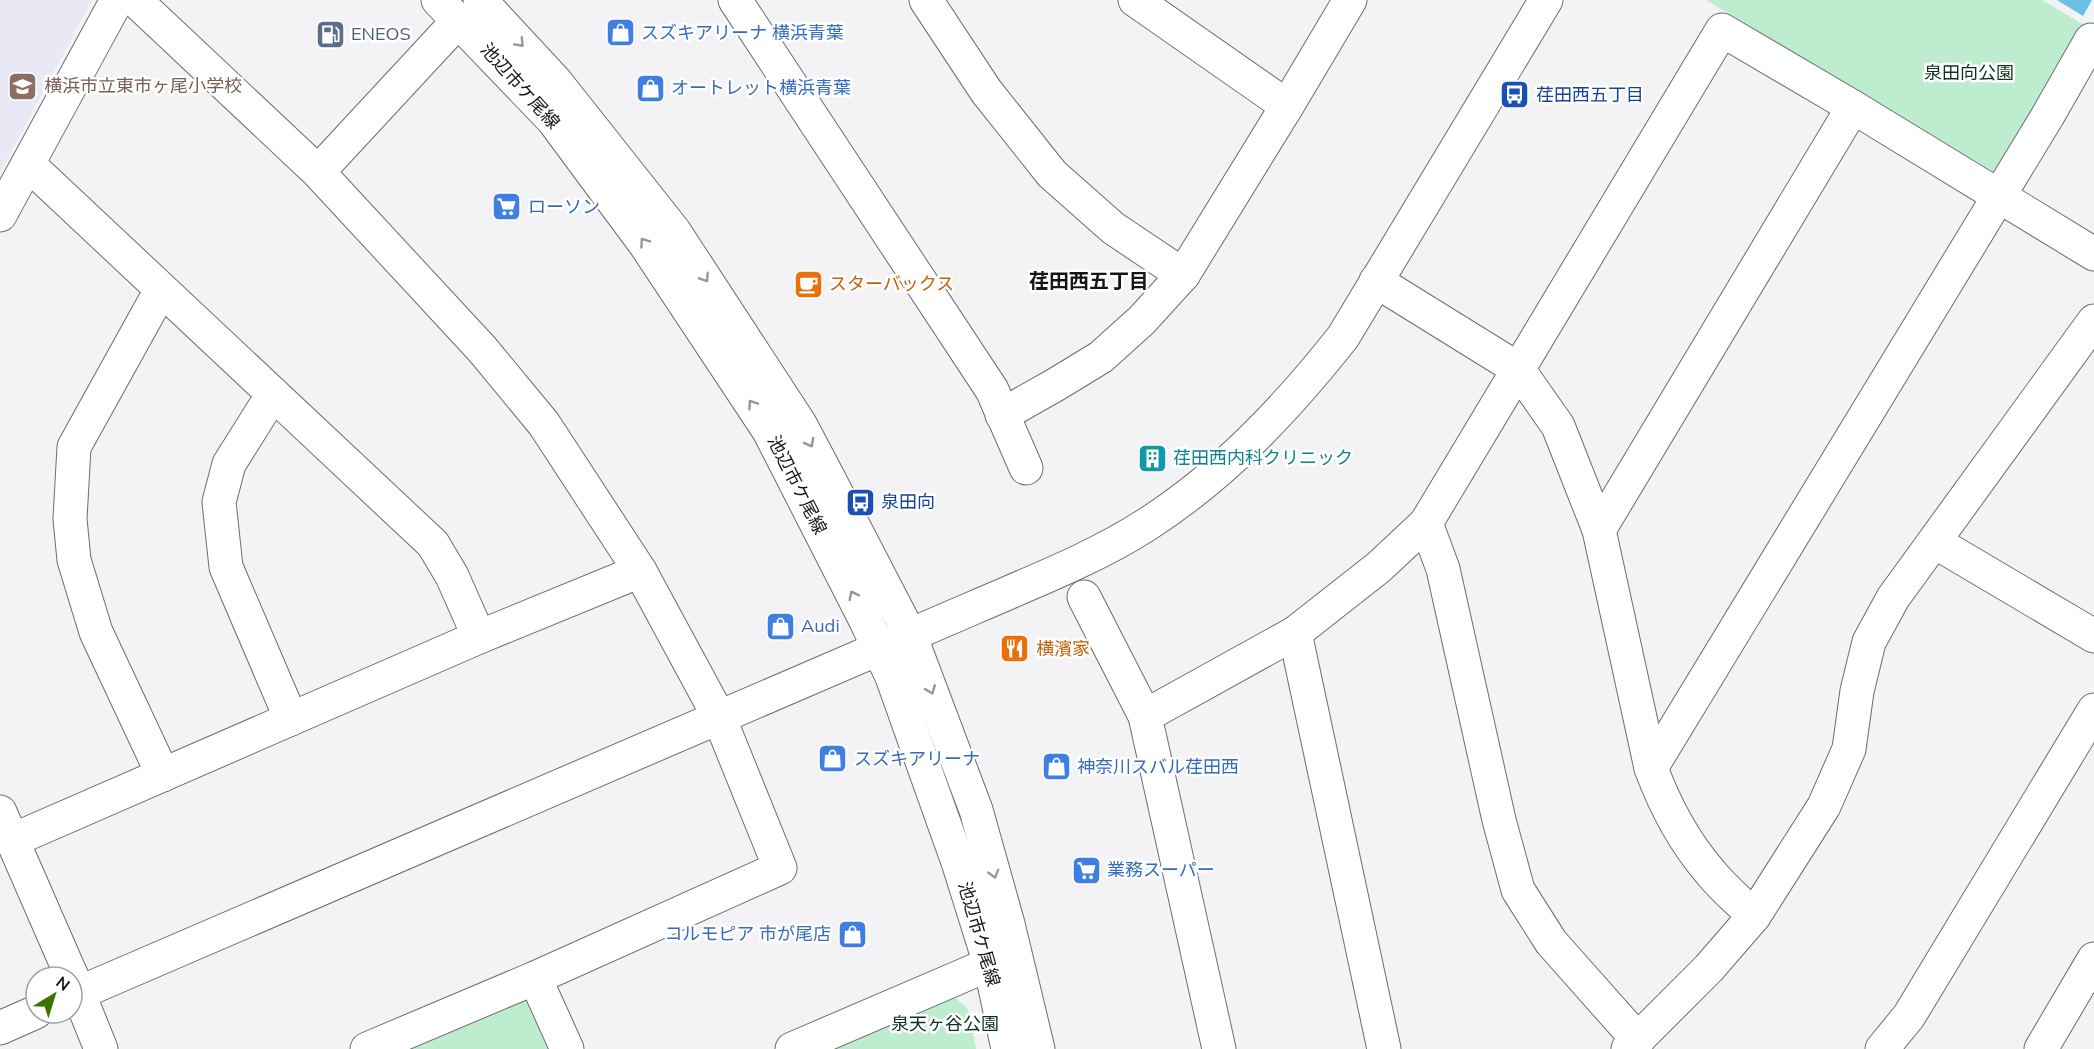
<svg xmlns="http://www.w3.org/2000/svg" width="2094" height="1049" viewBox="0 0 2094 1049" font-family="Mulish,'Noto Sans JP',sans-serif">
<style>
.built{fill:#e8e9f4}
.green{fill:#bdeccf}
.water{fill:#6bc0e5}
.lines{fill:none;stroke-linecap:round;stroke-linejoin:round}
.minor-casing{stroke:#6d6d70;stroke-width:35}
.minor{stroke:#fff;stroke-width:33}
.oneway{stroke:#969696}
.labels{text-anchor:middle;stroke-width:5;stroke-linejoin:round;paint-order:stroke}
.shop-label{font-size:18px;fill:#366cbe;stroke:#fff;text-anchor:start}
.service-label{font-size:18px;fill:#4e5e75;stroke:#fff;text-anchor:start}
.park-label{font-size:18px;fill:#0f3120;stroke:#fff}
.education-label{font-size:18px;fill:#785e54;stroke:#fff;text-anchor:start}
.street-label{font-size:18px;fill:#151616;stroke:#fff}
.transit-label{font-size:18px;fill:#164399;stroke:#fff;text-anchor:start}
.food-label{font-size:18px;fill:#c56008;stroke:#fff;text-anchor:start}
.culture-label{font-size:18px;fill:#0d838f;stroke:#fff;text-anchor:start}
.neighbourhood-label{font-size:20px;font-weight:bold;fill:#151616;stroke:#fff}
</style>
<rect width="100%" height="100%" fill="#f3f3f6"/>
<path class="built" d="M0,0H92L0,172Z"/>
<g class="green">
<path d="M1706,0H2042L2084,25L1996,174Z"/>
<path d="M952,995L968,1009L976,1049H826Z"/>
<path d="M518,997L531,1002L552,1049H399Z"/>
</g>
<path class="water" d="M2057,0H2092L2083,16Z"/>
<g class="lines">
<defs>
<g id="minor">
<path d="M135,0L318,172L482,349L544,424L640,571L719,717L780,868L535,978L367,1049"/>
<path d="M438,0L553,120L645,244L769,431L866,621L892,677L959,865L990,964L1008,1049"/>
<path d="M480,0L556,82L674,231L800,424L828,477L910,635L976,810L1008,924L1038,1049"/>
<path d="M735,0L992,390L1026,468"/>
<path d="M926,0L986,91L1052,174L1113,228L1183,275"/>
<path d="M1135,0L1287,106"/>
<path d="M28,164L433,544L452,576L479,637"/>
<path d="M318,172L459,20"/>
<path d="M0,215L117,0"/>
<path d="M1376,281L1518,369L1558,426L1599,530L1651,768C1665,806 1685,843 1711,873C1724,889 1740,902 1754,916"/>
<path d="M161,290L74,447L70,519L74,560L96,632L163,775"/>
<path d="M273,394L229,464L219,502L226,567L291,719"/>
<path d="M1002,415L1055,385L1101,357L1142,320L1183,275L1287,106L1350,0"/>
<path d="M1426,523L1443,569L1499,820L1518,890L1551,942L1638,1040"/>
<path d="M1599,530L1853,107"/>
<path d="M1935,542L2094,636"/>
<path d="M1084,597L1145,716L1295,633"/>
<path d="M1145,716L1219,1049"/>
<path d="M1651,768L2047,117L2091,40"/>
<path d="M0,812L72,977"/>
<path d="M13,840L479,637L640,571"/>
<path d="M72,977L101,1049"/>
<path d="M535,978L567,1049"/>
<path d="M72,996L973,608C1030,583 1093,559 1146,525C1224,475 1286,409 1343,337L1546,0"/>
<path d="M0,1028L36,1012"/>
<path d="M792,1049L990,964"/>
<path d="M1384,1049L1295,633L1379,567L1426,523L1722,30L1853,107L2094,254"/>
<path d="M1628,1049L1709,968L1754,916L1824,806L1849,749L1857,691L1869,642L1893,598L2094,321"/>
<path d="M1882,1049L1909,1016L2094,710"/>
<path d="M2041,1049L2094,959"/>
</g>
</defs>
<use href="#minor" class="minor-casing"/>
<use href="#minor" class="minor"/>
</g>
<defs><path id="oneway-chevron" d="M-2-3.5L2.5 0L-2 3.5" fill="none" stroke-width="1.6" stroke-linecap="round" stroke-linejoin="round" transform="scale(1.5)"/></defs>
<g class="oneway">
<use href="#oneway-chevron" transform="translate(520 43) rotate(47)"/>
<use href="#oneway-chevron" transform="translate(644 242) rotate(-125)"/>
<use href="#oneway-chevron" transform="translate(705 278) rotate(57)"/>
<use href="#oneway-chevron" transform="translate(752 404) rotate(-124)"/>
<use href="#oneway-chevron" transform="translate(810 443) rotate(62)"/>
<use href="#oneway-chevron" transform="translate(853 595) rotate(-117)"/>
<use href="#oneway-chevron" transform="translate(931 690) rotate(69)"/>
<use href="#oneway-chevron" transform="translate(994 874) rotate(74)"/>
</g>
<defs>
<symbol id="shop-square" viewBox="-11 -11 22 22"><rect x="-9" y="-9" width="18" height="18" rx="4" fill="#3f7fe0" stroke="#fff"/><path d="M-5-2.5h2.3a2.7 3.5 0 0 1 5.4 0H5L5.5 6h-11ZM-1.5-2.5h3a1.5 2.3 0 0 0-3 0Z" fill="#fff"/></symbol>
<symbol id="fuel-square" viewBox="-11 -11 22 22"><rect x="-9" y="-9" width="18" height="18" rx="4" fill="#5c6f8a" stroke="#fff"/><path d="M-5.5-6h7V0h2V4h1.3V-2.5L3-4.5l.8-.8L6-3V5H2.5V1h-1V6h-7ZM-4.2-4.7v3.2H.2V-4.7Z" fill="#fff"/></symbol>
<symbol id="school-square" viewBox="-11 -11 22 22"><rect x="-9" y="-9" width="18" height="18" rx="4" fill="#8d6e63" stroke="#fff"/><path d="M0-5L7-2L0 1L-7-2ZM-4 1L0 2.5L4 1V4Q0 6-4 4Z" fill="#fff"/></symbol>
<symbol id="bus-square" viewBox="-11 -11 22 22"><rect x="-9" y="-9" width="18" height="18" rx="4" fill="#1a4fb4" stroke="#fff"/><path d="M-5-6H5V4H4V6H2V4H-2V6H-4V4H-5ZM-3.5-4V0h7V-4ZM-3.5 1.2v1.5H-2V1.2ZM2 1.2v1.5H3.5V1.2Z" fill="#fff"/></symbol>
<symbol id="supermarket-square" viewBox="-11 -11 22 22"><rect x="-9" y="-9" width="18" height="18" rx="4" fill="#3f7fe0" stroke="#fff"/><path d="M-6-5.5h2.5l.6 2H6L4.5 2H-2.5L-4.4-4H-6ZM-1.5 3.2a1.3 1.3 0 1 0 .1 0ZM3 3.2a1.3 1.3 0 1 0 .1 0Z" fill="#fff"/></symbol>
<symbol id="cafe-square" viewBox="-11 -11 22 22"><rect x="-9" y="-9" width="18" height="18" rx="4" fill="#e8710a" stroke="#fff"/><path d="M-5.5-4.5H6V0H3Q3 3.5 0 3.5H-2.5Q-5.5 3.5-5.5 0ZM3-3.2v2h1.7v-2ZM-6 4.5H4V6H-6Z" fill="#fff"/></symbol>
<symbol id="building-square" viewBox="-11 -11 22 22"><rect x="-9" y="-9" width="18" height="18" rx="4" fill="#0f9aa8" stroke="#fff"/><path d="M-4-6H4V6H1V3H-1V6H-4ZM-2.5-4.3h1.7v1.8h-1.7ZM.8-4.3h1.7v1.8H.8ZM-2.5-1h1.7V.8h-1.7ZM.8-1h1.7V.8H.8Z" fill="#fff"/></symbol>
<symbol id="restaurant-square" viewBox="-11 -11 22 22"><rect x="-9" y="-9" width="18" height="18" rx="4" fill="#e8710a" stroke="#fff"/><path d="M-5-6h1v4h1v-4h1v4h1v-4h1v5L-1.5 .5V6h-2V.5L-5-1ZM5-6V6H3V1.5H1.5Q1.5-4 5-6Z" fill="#fff"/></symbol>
</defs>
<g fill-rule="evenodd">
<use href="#shop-square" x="604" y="16" width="33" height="33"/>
<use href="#fuel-square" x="314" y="18" width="33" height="33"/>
<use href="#school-square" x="6" y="70" width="33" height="33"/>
<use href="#shop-square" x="634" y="72" width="33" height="33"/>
<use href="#bus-square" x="1498" y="78" width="33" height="33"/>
<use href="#supermarket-square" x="490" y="190" width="33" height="33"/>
<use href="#cafe-square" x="792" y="268" width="33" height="33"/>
<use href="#building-square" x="1136" y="442" width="33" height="33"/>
<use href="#bus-square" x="844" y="486" width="33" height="33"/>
<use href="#shop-square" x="764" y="610" width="33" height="33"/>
<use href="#restaurant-square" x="998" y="632" width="33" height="33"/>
<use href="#shop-square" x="816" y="742" width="33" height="33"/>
<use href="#shop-square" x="1040" y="750" width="33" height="33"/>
<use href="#supermarket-square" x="1070" y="854" width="33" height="33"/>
<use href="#shop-square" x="836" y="918" width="33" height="33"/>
</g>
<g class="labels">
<g class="shop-label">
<text x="641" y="39">スズキアリーナ 横浜青葉</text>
<text x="671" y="94">オートレット横浜青葉</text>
<text x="528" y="213">ローソン</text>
<text x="801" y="632">Audi</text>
<text x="854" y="765">スズキアリーナ</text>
<text x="1077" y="773">神奈川スバル荏田西</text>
<text x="1107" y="876">業務スーパー</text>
<text x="831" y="940" text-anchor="end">コルモピア 市が尾店</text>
</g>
<g class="service-label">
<text x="351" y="40">ENEOS</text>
</g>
<g class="park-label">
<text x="1969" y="79">泉田向公園</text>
<text x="945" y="1030">泉天ヶ谷公園</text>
</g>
<g class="education-label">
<text x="44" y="92">横浜市立東市ヶ尾小学校</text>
</g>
<g class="street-label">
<text transform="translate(520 86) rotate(48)" y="6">池辺市ケ尾線</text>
<text transform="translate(797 485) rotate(63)" y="6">池辺市ケ尾線</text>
<text transform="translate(979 934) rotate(74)" y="6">池辺市ケ尾線</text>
</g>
<g class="transit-label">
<text x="1536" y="101">荏田西五丁目</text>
<text x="881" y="508">泉田向</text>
</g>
<g class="food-label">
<text x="829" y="290">スターバックス</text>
<text x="1036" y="655">横濱家</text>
</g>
<g class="culture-label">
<text x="1173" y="464">荏田西内科クリニック</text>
</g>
<g class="neighbourhood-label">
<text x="1089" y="288">荏田西五丁目</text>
</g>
</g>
<g transform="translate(54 995) rotate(38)"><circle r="28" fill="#ffffff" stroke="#a1a2a2" stroke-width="1.5"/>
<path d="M0-4.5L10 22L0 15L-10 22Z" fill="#3a7300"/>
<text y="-9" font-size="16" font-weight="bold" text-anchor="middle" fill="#151616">N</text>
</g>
</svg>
